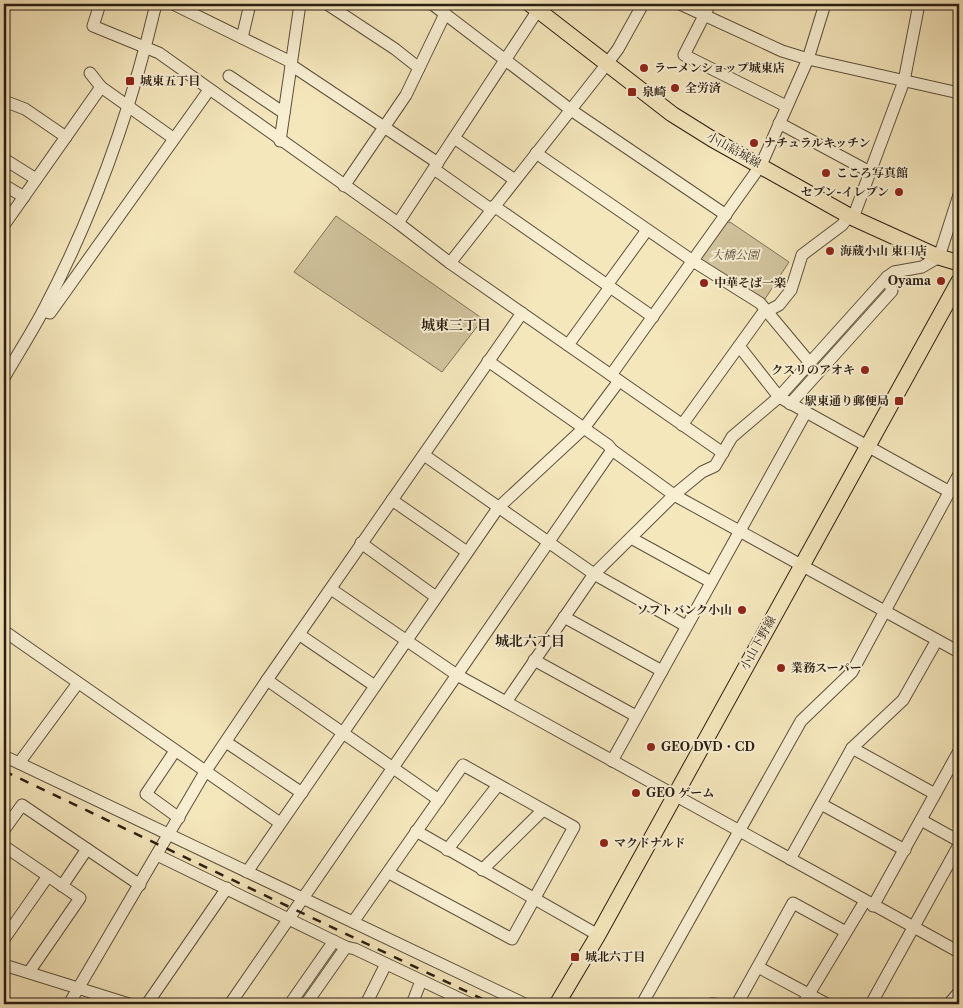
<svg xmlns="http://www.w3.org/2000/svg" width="963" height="1008" viewBox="0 0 963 1008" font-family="'Libre Caslon Text','Noto Serif JP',serif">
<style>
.green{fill:#d2c59f;stroke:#7e7158}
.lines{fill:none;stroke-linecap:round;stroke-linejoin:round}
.minor-casing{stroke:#5d503c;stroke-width:13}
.major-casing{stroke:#2a1d12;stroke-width:17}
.minor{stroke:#f8efd3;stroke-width:11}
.major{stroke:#f5e7bc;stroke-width:15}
.rail{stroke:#2a1d12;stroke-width:2.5;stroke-dasharray:9 9;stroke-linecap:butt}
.poi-dot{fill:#8f2418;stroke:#f8efd3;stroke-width:2}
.labels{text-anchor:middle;stroke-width:4;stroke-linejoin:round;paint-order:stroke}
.poi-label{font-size:12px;font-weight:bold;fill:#2a1d12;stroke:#f8efd3;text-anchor:start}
.street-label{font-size:12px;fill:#2a1d12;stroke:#f8efd3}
.park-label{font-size:12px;font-style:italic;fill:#5c4f3c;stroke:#f8efd3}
.neighbourhood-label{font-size:14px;font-weight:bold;fill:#2a1d12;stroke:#f8efd3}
</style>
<rect width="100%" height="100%" fill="#f5e7bc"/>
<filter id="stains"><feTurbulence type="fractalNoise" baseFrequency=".004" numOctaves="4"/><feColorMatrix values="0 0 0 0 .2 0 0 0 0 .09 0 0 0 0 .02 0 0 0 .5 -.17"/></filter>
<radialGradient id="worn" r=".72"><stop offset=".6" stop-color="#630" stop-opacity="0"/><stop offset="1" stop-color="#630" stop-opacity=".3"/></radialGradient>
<g class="green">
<path d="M336,216L483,319L442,372L294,272Z"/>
<path d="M730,222L789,262L763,302L700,259L725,223Z"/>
</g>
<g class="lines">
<defs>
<g id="minor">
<path d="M100,4L93,26L159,53L398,223L450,263L723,453"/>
<path d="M173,4L291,62"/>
<path d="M327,4L395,49L419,68"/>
<path d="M432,4L571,110L726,215"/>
<path d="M680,4L782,51L808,59L959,93"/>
<path d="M710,4L684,55L786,106"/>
<path d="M242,38L250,4"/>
<path d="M291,65L438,163"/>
<path d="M90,73L101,87"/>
<path d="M229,76L284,113"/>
<path d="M4,101L25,109L66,137"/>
<path d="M779,123L870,172"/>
<path d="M454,138L515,180"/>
<path d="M280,141L300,4"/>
<path d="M536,153L693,261L760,303L810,363"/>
<path d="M4,159L36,179"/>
<path d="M434,169L492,210"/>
<path d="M4,185L24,197"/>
<path d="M344,186L406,95L445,14"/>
<path d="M494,206L653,317"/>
<path d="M853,218L904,81L919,4"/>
<path d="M398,223L538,10"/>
<path d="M4,225L101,87L173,138"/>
<path d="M450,263L606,65L618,49L643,4"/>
<path d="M607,285L647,230"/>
<path d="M43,311L50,313L209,90"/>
<path d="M568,345L610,287"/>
<path d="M739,346L779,397L950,492"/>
<path d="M488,361L608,445L612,450L674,495L959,652"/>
<path d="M611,375L761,165L808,59L825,4"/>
<path d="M4,378C17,355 32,332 44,309C95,212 131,110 156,4"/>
<path d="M790,404L892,291L887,277"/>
<path d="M682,425L762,314L779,305L791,290L802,255L842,225L849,216"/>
<path d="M424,455L594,574L686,626"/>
<path d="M392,500L467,552"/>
<path d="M631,538L711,582"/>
<path d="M361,543L436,597"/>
<path d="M331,589L457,675L959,952"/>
<path d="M564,617L662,671"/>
<path d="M4,631L280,823"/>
<path d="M300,635L375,686"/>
<path d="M534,660L636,716"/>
<path d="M267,680L439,800"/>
<path d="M506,702L594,574L674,495L702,472L715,466L732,437L779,397L887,277L894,272L922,267L939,257L959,195"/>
<path d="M226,742L302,793"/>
<path d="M852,748L935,794"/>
<path d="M175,751L146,794L179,818"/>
<path d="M4,756L525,1004"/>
<path d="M612,761L806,412"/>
<path d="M19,763L78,683"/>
<path d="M821,804L905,850"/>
<path d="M921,820L959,841"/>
<path d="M4,830L22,805L140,885"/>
<path d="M416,831L598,935"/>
<path d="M4,846L80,898L29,972"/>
<path d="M447,850L498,785"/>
<path d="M157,855L346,947L355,949L469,1003L468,1004"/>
<path d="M790,859L852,748L903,700L937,640"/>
<path d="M482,870L543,810"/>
<path d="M247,872L498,508L584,428L619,381"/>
<path d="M62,886L87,849"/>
<path d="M873,906L959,751"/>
<path d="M353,922L463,765L574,827L512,939L389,873"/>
<path d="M4,939L48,876"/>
<path d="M4,965L129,1004"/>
<path d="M758,967L827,1004"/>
<path d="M69,1004L205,772L267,680L522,313"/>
<path d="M147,1004L227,888"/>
<path d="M230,1004L612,450"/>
<path d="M290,1004L334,941"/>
<path d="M306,1004L346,947"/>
<path d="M366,1004L386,964"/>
<path d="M412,1004L421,981"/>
<path d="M642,1004L801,721L852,672L959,474"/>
<path d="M711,1004H715"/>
<path d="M737,1004L793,903L846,932"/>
<path d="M803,1004L865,901"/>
<path d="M871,1004L959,845"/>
<path d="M949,1004L959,992"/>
</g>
<g id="major">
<path d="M530,4L672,114L712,139L853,218L939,257L959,263"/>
<path d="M557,1004L598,935L959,281"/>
</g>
</defs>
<use href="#minor" class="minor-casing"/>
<use href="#major" class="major-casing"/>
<use href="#minor" class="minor"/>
<use href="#major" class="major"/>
<path class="rail" d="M4,771L493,1004"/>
</g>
<g class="poi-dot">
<circle cx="644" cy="68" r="5"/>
<rect x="125" y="76" width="10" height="10" rx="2.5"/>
<circle cx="675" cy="88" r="5"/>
<rect x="627" y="87" width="10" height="10" rx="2.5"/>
<circle cx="754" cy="143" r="5"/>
<circle cx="826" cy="173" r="5"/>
<circle cx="899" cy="192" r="5"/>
<circle cx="830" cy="251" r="5"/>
<circle cx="941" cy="281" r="5"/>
<circle cx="704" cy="283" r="5"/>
<circle cx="865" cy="370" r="5"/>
<rect x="894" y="396" width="10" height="10" rx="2.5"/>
<circle cx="742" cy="610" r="5"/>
<circle cx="781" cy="668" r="5"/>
<circle cx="651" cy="747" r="5"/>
<circle cx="636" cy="793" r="5"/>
<circle cx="604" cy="843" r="5"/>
<rect x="570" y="952" width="10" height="10" rx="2.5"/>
</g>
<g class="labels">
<g class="poi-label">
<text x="654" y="72">ラーメンショップ城東店</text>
<text x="140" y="85">城東五丁目</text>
<text x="685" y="92">全労済</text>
<text x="642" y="96">泉崎</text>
<text x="764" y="147">ナチュラルキッチン</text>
<text x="836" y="177">こころ写真館</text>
<text x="889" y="196" text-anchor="end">セブン-イレブン</text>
<text x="840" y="255">海蔵小山 東口店</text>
<text x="931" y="285" text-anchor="end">Oyama</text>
<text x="714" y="287">中華そば一楽</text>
<text x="855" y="374" text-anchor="end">クスリのアオキ</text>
<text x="889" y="405" text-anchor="end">駅東通り郵便局</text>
<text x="732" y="614" text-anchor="end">ソフトバンク小山</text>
<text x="791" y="672">業務スーパー</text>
<text x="661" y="751">GEO DVD・CD</text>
<text x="646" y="797">GEO ゲーム</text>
<text x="614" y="847">マクドナルド</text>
<text x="585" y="961">城北六丁目</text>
</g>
<g class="street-label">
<text transform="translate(734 150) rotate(29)" y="4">小山結城線</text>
<text transform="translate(758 643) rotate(-61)" y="4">小山下野線</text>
</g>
<g class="park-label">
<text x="735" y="259">大橋公園</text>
</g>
<g class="neighbourhood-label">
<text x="456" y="330">城東三丁目</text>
<text x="530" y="646">城北六丁目</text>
</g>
</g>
<rect width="963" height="1008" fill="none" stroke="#f5e7bc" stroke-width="20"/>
<rect x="5" y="5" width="953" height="998" fill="none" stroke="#2a1d12" stroke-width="2.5"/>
<rect x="10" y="10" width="943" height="988" fill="none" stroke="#2a1d12"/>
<rect width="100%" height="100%" filter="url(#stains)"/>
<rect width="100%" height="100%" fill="url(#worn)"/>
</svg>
